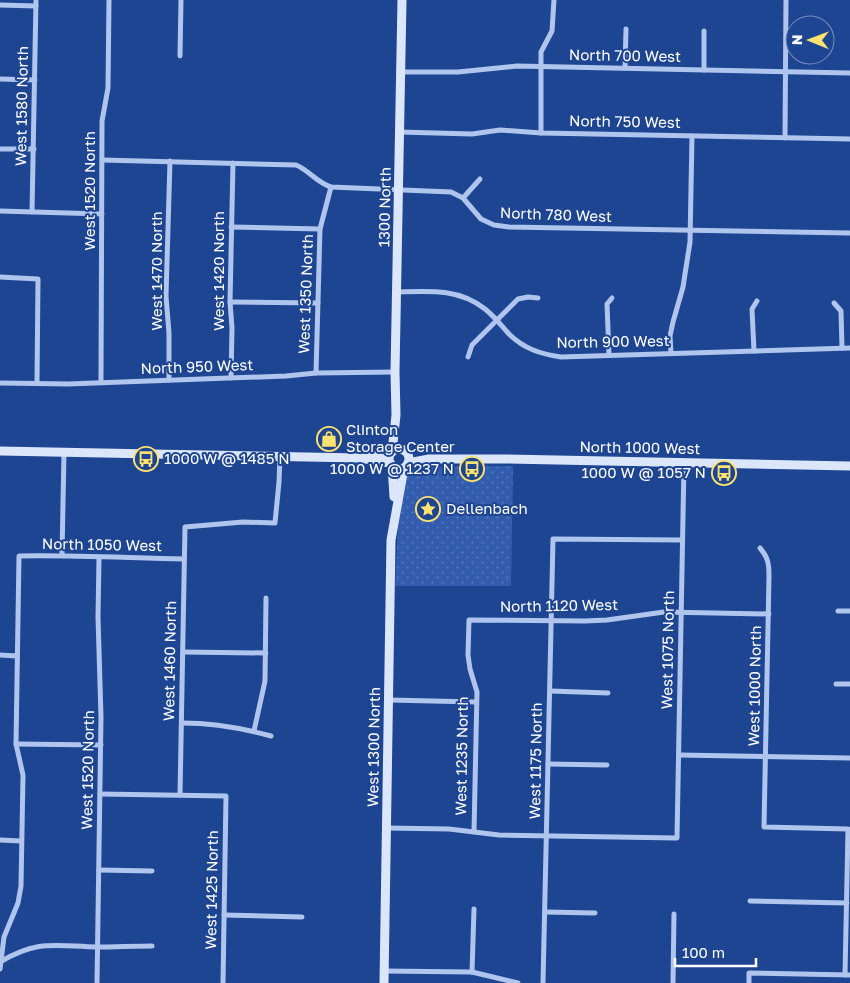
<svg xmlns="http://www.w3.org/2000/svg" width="850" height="983" viewBox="0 0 850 983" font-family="'Golos Text',sans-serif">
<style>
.park{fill:url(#park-dots)}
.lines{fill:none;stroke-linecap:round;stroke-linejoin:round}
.street{stroke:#afc5ee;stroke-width:5}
.secondary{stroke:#dce6fa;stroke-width:9}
.labels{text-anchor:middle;stroke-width:4;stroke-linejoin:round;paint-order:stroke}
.street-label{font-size:15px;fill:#fff;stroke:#1e4592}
.poi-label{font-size:15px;fill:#fff;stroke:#1e4592;text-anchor:start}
</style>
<defs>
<pattern id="park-dots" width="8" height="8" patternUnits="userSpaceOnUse" patternTransform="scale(1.25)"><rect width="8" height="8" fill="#325daf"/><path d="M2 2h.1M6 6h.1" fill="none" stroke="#5175bb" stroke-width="1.8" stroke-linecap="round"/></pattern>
</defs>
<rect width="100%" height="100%" fill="#1e4592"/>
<path class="park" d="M513,466L511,586H395L399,512L403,477L412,467Z"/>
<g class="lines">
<g class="street">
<path d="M0,5L36,6"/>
<path d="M180,56L181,0"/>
<path d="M625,68L626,29"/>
<path d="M704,70V31"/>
<path d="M401,72H458L517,66L850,73"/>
<path d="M0,79L35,80"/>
<path d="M399,132L472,134L500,130L541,133L850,139"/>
<path d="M541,133V52L552,31L554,0"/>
<path d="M785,138L786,0"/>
<path d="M0,149H34"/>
<path d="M102,160L296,165C310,171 316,182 331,187L451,192L463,198L481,219L494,225L509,227L850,233"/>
<path d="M463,198L480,179"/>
<path d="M0,211L102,214"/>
<path d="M32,212L36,0"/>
<path d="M231,227L320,229"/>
<path d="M0,277L38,279L37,383"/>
<path d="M397,292C428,291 459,288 485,309C494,316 501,325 509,334C524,349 541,354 561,357L850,348"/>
<path d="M230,302L318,303"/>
<path d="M834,303L841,311L842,348"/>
<path d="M754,351L752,309L757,301"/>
<path d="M671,353L670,336L673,322L683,287L690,242L692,136"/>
<path d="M609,355L607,304L612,298"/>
<path d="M468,357L472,345L518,299L528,297L538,298"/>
<path d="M316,373L320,229L331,187"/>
<path d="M231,378L232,328L230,302L233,163"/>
<path d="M169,380V333L166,296L170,161"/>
<path d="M101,382L102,121L108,88L109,0"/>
<path d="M0,383L68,384L286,376L316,373L395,372"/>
<path d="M760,548C768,557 769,564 769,576L764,827L848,829L845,975"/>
<path d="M62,555L64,452"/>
<path d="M838,611H850"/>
<path d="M183,652L266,653"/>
<path d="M0,655L17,656"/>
<path d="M836,684H850"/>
<path d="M550,691L608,693"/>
<path d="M389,700L476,702"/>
<path d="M182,723C212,723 242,728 271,736"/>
<path d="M254,731L265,681L266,598"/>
<path d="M16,744L101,745"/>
<path d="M679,755L850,758"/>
<path d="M548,764L607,765"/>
<path d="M100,794L226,796L223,983"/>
<path d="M180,795L185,527L243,522L275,523L279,482L280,456"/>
<path d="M386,828L449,829L499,835L677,838L684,463"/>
<path d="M474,832L477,692L470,669L468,655L469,620L585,621L607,620L664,612L769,614"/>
<path d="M0,840L21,841"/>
<path d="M99,870L152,871"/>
<path d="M750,901L847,903"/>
<path d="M545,912L595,913"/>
<path d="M224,915L302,917"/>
<path d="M0,962C38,939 56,946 97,947C115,947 134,946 152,946"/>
<path d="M0,969L4,937L18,903L21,886L23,775L16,744L19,556C74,555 129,558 184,559"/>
<path d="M384,971L472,972L518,983"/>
<path d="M472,972L474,909"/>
<path d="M97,983L101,717L98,617L99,558"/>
<path d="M543,983L553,539L682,540"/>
<path d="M673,983L674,914"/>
<path d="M749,983V973L850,975"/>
</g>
<g class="secondary">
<circle cx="399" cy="459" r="10"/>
<path d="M0,451L359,458L390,463"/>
<path d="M392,452L396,415L395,372L402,0"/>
<path d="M366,457L391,453"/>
<path d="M408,463L429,459H505L850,466"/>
<path d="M392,465L394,497"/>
<path d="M384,983L391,540L404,468"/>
</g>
</g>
<defs>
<symbol id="shop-ring" viewBox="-11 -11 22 22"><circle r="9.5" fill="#1e4592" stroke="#fce26f" stroke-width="1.5"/><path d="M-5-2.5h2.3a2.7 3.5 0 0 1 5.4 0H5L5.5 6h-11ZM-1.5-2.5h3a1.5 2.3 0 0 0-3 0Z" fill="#fce26f"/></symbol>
<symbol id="bus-ring" viewBox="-11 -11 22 22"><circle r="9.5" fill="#1e4592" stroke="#fce26f" stroke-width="1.5"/><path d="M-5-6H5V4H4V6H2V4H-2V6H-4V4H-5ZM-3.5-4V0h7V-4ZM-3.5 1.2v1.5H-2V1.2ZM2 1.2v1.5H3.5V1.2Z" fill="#fce26f"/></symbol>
<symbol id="sight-ring" viewBox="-11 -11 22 22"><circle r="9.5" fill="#1e4592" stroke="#fce26f" stroke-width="1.5"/><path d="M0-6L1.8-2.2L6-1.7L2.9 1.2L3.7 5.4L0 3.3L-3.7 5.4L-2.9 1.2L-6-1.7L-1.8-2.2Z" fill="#fce26f"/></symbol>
</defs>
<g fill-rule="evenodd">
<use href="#shop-ring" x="315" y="425" width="28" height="28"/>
<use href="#bus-ring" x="132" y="445" width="28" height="28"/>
<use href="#bus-ring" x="458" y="455" width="28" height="28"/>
<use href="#bus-ring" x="710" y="459" width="28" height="28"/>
<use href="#sight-ring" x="414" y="495" width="28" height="28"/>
</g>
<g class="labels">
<g class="street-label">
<text transform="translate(625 56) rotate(1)" y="5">North 700 West</text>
<text transform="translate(22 106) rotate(-89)" y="5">West 1580 North</text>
<text transform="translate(625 122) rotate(1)" y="5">North 750 West</text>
<text transform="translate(90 191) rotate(-90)" y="5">West 1520 North</text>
<text transform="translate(385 207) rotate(-89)" y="5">1300 North</text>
<text transform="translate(556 215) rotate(2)" y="5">North 780 West</text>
<text transform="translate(157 271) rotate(-90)" y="5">West 1470 North</text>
<text transform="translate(219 271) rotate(-90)" y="5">West 1420 North</text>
<text transform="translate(306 294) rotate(-88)" y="5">West 1350 North</text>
<text transform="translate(613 342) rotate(-1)" y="5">North 900 West</text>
<text transform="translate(197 367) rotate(-2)" y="5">North 950 West</text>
<text transform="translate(640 448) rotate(1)" y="5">North 1000 West</text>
<text transform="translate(102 545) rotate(1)" y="5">North 1050 West</text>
<text transform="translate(559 606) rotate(-1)" y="5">North 1120 West</text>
<text transform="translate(668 650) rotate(-89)" y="5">West 1075 North</text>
<text transform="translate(170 661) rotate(-89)" y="5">West 1460 North</text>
<text transform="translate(755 686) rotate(-89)" y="5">West 1000 North</text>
<text transform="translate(374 747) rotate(-89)" y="5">West 1300 North</text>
<text transform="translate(462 756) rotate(-89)" y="5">West 1235 North</text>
<text transform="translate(536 761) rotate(-89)" y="5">West 1175 North</text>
<text transform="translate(88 770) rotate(-89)" y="5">West 1520 North</text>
<text transform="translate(212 890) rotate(-89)" y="5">West 1425 North</text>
</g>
<g class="poi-label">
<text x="346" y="435">Clinton<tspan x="346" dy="17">Storage Center</tspan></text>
<text x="164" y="464">1000 W @ 1485 N</text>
<text x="454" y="474" text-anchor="end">1000 W @ 1237 N</text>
<text x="706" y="478" text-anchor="end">1000 W @ 1057 N</text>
<text x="446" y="514">Dellenbach</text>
</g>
</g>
<g transform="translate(810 40) rotate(271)"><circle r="24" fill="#1e4592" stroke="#788fbe"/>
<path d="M0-4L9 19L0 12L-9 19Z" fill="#fce26f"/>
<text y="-8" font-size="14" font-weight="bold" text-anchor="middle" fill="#ffffff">N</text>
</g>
<path d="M675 958v8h81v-8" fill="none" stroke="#ffffff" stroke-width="2.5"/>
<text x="682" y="958" font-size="15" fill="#ffffff" stroke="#1e4592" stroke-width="4" paint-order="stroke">100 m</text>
</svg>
